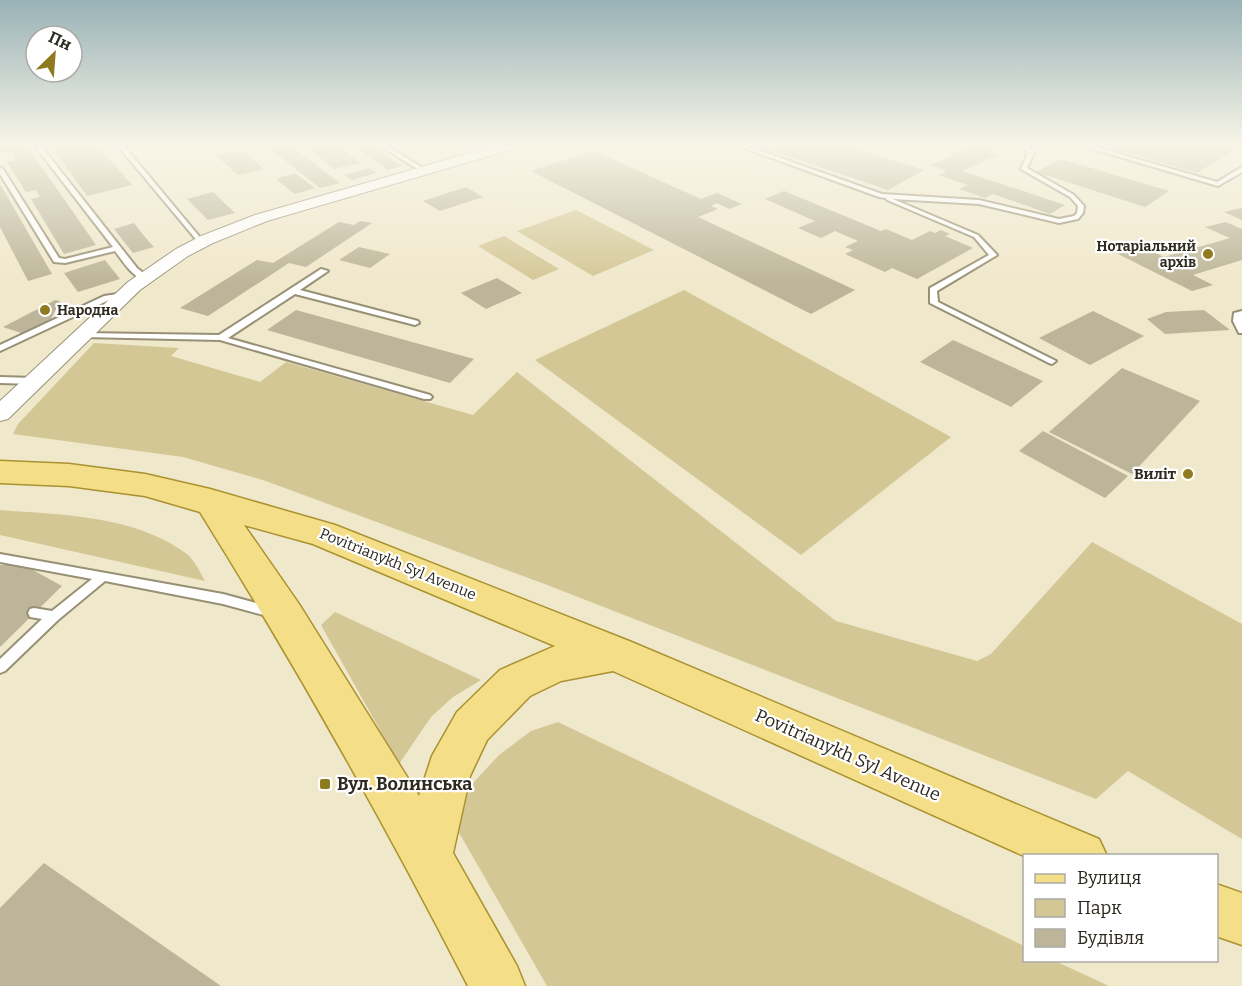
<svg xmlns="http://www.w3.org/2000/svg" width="1242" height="986" viewBox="0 0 1242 986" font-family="Bitter,serif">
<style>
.green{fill:#d4c796}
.building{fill:#bcb599}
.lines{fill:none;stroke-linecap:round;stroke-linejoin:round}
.service-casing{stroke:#979075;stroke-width:4}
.tertiary-casing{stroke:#979075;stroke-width:2}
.primary-casing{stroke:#aa922f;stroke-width:3}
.service{fill:#fff;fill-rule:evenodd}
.tertiary{fill:#fff;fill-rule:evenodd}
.primary{fill:#f4df88;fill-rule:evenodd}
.poi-dot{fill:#8f7a1f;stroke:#fff;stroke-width:2}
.labels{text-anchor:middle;stroke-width:4.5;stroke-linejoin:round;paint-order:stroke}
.far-poi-label{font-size:14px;font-weight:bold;fill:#2d2a1f;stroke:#fff;text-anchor:end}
.poi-label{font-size:15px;font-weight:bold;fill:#2d2a1f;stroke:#fff;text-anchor:end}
.street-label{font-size:15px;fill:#2d2a1f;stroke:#fff}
.near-street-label{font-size:18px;fill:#2d2a1f;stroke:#fff}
.near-poi-label{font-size:18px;font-weight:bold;fill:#2d2a1f;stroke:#fff;text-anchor:start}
</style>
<rect width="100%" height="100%" fill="#f0e8cb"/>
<g class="green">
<path d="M576,210L654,250L593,276L517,231Z"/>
<path d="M504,236L559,269L533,280L478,246Z"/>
<path d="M684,290L951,437L801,555L535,360Z"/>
<path d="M94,343L179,348L171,356L260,382L286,362L473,415L517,372L836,621L977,661L991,654L1092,542L1242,624V839L1128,771L1096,799L542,583L263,480L183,457L13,434L18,424Z"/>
<path d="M0,510C62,515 135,515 187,554C194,560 200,572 205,581L0,535Z"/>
<path d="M335,612L481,680L453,697L431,717L399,764L321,625Z"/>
<path d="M558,722L1024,946V960L1055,961L1109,986H547L454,824L473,783L499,755L531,731Z"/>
</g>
<g class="building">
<path d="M0,146H27L96,245L64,254L31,199L40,197L36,190L26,192L7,162L17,160L12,151L0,153Z"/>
<path d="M51,146H98L132,185L87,196Z"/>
<path d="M266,146H290L340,183L320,188Z"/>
<path d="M319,146H339L360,163L334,169L309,148Z"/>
<path d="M354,146H373L402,166L388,170Z"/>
<path d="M757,146H847L924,170L888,190Z"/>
<path d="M973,146L999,148L989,152L998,155L962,171L1065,205L1050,214L993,194L985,198L959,189L968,185L938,175L947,171L930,165Z"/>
<path d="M1105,146H1240L1197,173Z"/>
<path d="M242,150L264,169L238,175L216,156Z"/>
<path d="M594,151L701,199L717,193L742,204L729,209L717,203L711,206L718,209L698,217L855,290L811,314L531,171Z"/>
<path d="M1061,159L1169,191L1145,207L1036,172Z"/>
<path d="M370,168L377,173L352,180L344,175Z"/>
<path d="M295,173L315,188L295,194L276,179Z"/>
<path d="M0,184L52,274L28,281L0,227Z"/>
<path d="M466,187L483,197L440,211L423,201Z"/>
<path d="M784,191L881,231L886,229L912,240L930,231L935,233L941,230L950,234L945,236L973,248L917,279L892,268L885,272L845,254L853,250L845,247L858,241L835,231L821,238L798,228L815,221L765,199Z"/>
<path d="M213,192L235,213L208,220L187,199Z"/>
<path d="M1242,208V220L1224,212Z"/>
<path d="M360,221L372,223L306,267L289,263L208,316L180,308L257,260L273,263L339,222L354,225Z"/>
<path d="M1226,222L1242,229V260L1193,275L1213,285L1192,291L1112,251L1138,244L1164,257L1230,238L1205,227Z"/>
<path d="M134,223L145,237L154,247L133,253L114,229Z"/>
<path d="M359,247L390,254L370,268L339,260Z"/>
<path d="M105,260L120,279L78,292L64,273Z"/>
<path d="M497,278L522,293L486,309L461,293Z"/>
<path d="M55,300L60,301L51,319L24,334L3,327Z"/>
<path d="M296,310L474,359L450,383L267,330Z"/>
<path d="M1204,310L1230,330L1165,334L1147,319L1166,312Z"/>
<path d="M1093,311L1144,336L1090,365L1039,338Z"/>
<path d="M953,340L1043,381L1011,407L920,362Z"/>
<path d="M1122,368L1200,401L1132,474L1049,432Z"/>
<path d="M1043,431L1128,476L1105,498L1019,451Z"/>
<path d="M0,565H24L62,586L0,647Z"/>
<path d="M44,863L221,986H0V908Z"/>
</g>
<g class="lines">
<defs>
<g id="service">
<path d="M35,146H41L137,268L147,276V280C133,279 123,261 115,251L65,263L54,262L0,174V167L3,169L59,258L65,259L113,247Z"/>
<path d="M118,146H124L203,241V243H199Z"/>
<path d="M380,146H387L426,170L421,171Z"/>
<path d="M739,146H747L882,194L979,200L1059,219L1074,216L1077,213L1078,206L1070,197L1021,169L1028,153L1022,146H1028L1034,153L1027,168L1074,195L1084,206L1083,213L1078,219L1059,223L979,204L893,199L978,235L997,255L937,291L938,302L1056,361L1052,364L1049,363L930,303V288L989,255L974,237L887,200L886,198L879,197Z"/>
<path d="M1083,146H1092L1217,182L1242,167V172L1218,186Z"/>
<path d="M321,269L328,271L300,290L418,321L419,323L415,325L295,294L228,338L430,395L432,397L430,399H424L220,340L82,337L78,335L82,333L219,335Z"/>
<path d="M124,293H127V297L109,300L0,351V345L104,296Z"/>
<path d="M1242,311V333H1239L1233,321L1234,313Z"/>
<path d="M0,377L35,378L39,381L35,384L0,383Z"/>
<path d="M0,554L223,594L271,607L275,608L277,612L275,616L271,617L223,604L105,581L58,620L5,671L0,673V659L42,619L30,617L28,613L30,609L34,608L52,611L92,579L0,562Z"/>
</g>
<path id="tertiary" d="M494,146H515L513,149L267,221L213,243L188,256L140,290L8,419L0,421V401L128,282L176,249L201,236L255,215Z"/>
<g id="primary">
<path d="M0,461L69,464L145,474L210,489L335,525L629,641L1099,839L1107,856H1024L613,671L561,681L530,696L487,740L470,776L453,853L517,966L525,986H468C385,824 296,666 200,512L145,496L69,486L0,483ZM244,525L313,544L555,646L500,670L457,712L432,756L419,796L299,604Z"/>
<path d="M1216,884L1242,893V945L1216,936Z"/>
</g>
</defs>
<use href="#service" class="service-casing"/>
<use href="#tertiary" class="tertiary-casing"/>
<use href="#primary" class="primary-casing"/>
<use href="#service" class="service"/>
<use href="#tertiary" class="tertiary"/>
<use href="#primary" class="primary"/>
</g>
<linearGradient id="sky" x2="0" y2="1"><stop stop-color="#99b2b6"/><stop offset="0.51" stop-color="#f8f5e8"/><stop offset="1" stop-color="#f8f5e8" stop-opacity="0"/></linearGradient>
<rect width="1242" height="284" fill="url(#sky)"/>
<g class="poi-dot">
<circle cx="1208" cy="254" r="6"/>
<circle cx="45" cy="310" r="6"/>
<circle cx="1188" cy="474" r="6"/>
<rect x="319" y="778" width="12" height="12" rx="3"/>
</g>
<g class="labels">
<g class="far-poi-label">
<text x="1196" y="251">Нотаріальний<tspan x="1196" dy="16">архів</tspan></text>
<text x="57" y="315" text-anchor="start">Народна</text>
</g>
<g class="poi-label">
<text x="1176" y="479">Виліт</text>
</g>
<g class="street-label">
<text transform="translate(398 564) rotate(22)" y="5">Povitrianykh Syl Avenue</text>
</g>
<g class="near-street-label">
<text transform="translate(848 755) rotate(24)" y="6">Povitrianykh Syl Avenue</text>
</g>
<g class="near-poi-label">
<text x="337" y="790">Вул. Волинська</text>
</g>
</g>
<rect x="1023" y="854" width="195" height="108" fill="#ffffff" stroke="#abaaa5" stroke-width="1.5"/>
<rect x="1035" y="874" width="30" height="9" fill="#f4df88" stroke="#abaaa5" stroke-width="1.5"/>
<text x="1077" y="884" font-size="18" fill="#2d2a1f">Вулиця</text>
<rect x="1035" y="899" width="30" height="18" fill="#d4c796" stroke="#abaaa5" stroke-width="1.5"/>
<text x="1077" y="914" font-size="18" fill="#2d2a1f">Парк</text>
<rect x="1035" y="929" width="30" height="18" fill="#bcb599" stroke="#abaaa5" stroke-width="1.5"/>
<text x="1077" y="944" font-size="18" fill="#2d2a1f">Будівля</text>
<g transform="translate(54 54) rotate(25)"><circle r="28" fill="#ffffff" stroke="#abaaa5" stroke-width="1.5"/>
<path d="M0-4.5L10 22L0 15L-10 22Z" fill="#8f7a1f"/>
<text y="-9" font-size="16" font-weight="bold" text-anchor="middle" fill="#2d2a1f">Пн</text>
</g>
</svg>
